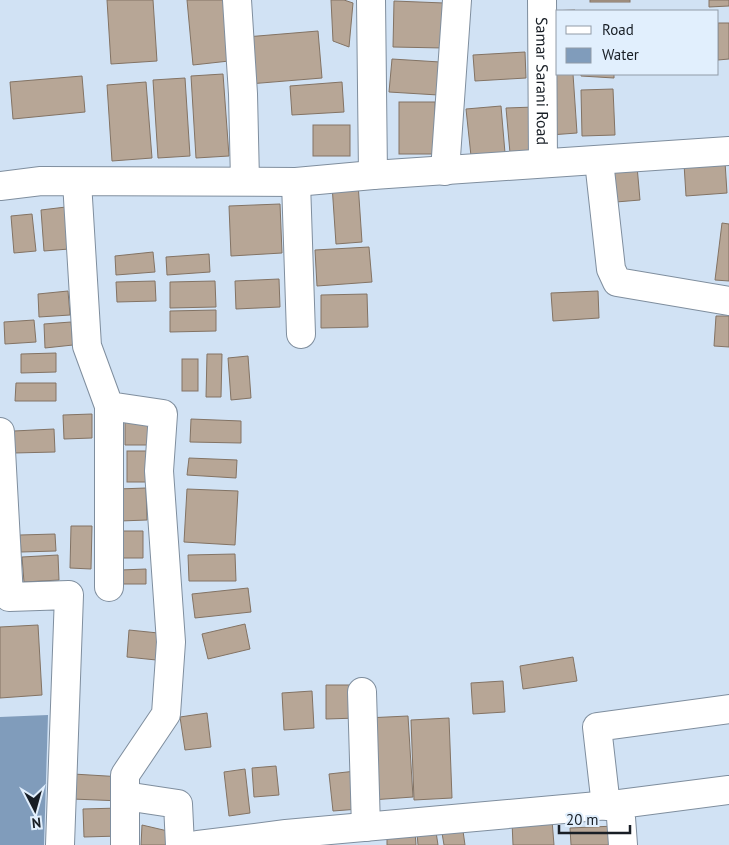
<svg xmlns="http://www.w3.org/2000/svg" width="729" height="845" viewBox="0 0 729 845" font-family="'PT Sans',sans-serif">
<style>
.water{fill:#809cbb}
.building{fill:#b7a696;stroke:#837364}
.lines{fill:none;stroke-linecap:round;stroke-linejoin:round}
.minor-casing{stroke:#7f8e9e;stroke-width:30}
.tertiary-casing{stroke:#7f8e9e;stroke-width:30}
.minor{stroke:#fff;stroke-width:28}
.tertiary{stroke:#fff;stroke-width:28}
.labels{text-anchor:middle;stroke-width:5;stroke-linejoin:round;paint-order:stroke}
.street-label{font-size:16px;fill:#181e25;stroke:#e1effd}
</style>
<rect width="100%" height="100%" fill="#d1e2f4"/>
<path class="water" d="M48,715L44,845H0V717Z"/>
<g class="building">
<path d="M107,0H153L157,61L111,64Z"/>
<path d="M187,0H224L229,61L193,65Z"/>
<path d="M331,0H344L353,3L349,47L333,41Z"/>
<rect x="590" y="0" width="40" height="2"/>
<path d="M709,0H729V6L709,7Z"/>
<path d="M394,1L444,3L443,48L393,47Z"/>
<path d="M575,10V11H558V61H552L550,11Z"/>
<path d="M718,23H729V59L718,60Z"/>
<path d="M318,31L322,78L249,84L246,37Z"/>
<path d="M525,52L526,78L475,81L473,55Z"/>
<path d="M392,59L440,62L438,95L389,92Z"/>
<path d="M223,74L229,156L196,158L191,76Z"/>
<path d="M547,74H573L577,133L550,135Z"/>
<path d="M581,74H614V78L581,76Z"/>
<path d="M82,76L85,112L13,119L10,82Z"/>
<path d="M185,78L190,156L158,158L153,80Z"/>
<path d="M146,82L152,158L112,161L107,85Z"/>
<path d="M342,82L344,112L292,115L290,86Z"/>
<path d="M613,89L615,135L582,136L581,90Z"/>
<rect x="399" y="102" width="36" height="52"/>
<path d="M501,106L505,153L471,156L466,109Z"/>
<path d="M535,107L538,151L510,153L506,108Z"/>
<rect x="313" y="125" width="37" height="31"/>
<path d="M725,162L727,193L686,196L684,164Z"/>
<path d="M637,166L640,200L616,202L613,168Z"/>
<path d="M358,183L362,242L336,244L332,185Z"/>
<path d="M280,204L282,253L231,256L229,206Z"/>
<path d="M66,207L69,249L44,251L41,210Z"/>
<path d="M32,214L36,251L14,253L11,216Z"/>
<path d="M722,223L729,224V281L715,280Z"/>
<path d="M369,247L372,282L317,286L315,250Z"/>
<path d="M153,252L155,272L116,275L115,256Z"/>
<path d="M209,254L210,272L167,275L166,257Z"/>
<path d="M279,279L280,307L236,309L235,281Z"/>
<path d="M155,281L156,301L117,302L116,282Z"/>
<path d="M215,281L216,307L170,308V282Z"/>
<path d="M68,291L70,315L39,317L38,294Z"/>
<path d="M598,291L599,318L553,321L551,293Z"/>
<path d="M367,294L368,327L321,328V295Z"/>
<path d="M216,310V331L170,332V311Z"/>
<path d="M716,316H729V347L714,346Z"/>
<path d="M34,320L36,342L5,344L4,322Z"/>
<path d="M71,322L73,345L45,348L44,324Z"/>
<path d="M56,353V372L21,373V354Z"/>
<path d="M207,354H222L221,397H206Z"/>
<path d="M248,356L251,398L231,400L228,358Z"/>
<rect x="182" y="359" width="16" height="32"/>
<path d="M16,383H56V401H15Z"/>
<path d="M92,414V438L64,439L63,415Z"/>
<path d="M125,417L150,418L149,445H125Z"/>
<path d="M191,419L241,421V443L190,442Z"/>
<path d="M54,429L55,452L14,453V431Z"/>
<rect x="127" y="451" width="23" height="31"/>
<path d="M189,458L237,460L236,478L187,475Z"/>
<path d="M146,488L147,520L120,521L118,489Z"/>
<path d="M187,489L238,491L235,545L184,542Z"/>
<path d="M71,526H92L91,569L70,568Z"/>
<path d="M122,531H143V558H123Z"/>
<path d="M55,534L56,551L21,552L20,535Z"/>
<path d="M235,554L236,581H189L188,555Z"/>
<path d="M58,555L59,580L24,582L22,557Z"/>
<path d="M146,569V584H121V570Z"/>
<path d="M248,588L251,612L195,618L192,594Z"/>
<path d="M245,624L250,649L208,659L202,634Z"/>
<path d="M38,625L42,695L0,698V627Z"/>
<path d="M129,630L168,634L166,661L127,657Z"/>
<path d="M573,657L577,681L523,689L520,666Z"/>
<path d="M503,681L505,712L473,714L471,683Z"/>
<path d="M326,685H358V718L326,719Z"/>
<path d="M312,691L314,728L284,730L282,693Z"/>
<path d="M207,713L211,747L185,750L180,717Z"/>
<path d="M408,716L413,797L371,800L366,718Z"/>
<path d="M449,718L452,798L414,800L411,720Z"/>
<path d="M276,766L279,795L254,797L252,768Z"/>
<path d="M245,769L250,813L229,816L224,772Z"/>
<path d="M356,771L359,809L333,811L329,774Z"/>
<path d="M73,774L123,777L122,801L72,799Z"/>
<path d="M119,808V836L84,837L83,809Z"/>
<path d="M552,820L554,845H513L512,822Z"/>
<path d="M142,825L172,832L176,845H141Z"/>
<path d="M615,826L616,845H571L570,828Z"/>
<path d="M415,831L416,845H387V832Z"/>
<path d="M463,831L465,845H444L442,833Z"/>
<path d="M436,832L438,845H418L417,833Z"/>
</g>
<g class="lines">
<defs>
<g id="minor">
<path d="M237,0L243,94L245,181"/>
<path d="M371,0L373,175"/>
<path id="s1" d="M542,0L543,163"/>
<path d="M599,161L611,269L617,282L729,301"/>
<path d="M445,171L457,0"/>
<path d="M77,182L87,346L109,406L163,414L159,471L171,642L166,714L125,775V845"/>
<path d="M296,182L301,334"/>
<path d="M109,406V587"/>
<path d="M0,432L9,597L69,595L60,845"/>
<path d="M362,692L366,827"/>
<path d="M125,796L178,804L180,845"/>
<path d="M606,806L597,727L729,709"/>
<path d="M198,845L286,834L620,804"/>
<path d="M623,845L620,804L729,790"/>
</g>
<path id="tertiary" d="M0,186L41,181L296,182L373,175L729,151"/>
</defs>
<use href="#minor" class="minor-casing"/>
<use href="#tertiary" class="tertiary-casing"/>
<use href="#minor" class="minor"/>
<use href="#tertiary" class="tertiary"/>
</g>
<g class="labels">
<g class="street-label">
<text dy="6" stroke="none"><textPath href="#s1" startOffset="81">Samar Sarani Road</textPath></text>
</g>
</g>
<rect x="556" y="10" width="162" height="65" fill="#e1effd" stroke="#919ba7"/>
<rect x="566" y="26" width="25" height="8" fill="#ffffff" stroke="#919ba7"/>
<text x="602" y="35" font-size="15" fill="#181e25">Road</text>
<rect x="566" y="48" width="25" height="15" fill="#809cbb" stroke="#919ba7"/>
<text x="602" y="60" font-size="15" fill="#181e25">Water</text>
<g transform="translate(35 810) rotate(174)" stroke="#e1effd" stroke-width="4" paint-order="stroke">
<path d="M0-4L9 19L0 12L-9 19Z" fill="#181e25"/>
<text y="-8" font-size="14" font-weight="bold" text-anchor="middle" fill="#181e25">N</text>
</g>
<path d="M559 825v8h71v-8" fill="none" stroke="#181e25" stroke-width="2.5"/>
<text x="566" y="825" font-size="15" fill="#181e25" stroke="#e1effd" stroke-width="4" paint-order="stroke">20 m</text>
</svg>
